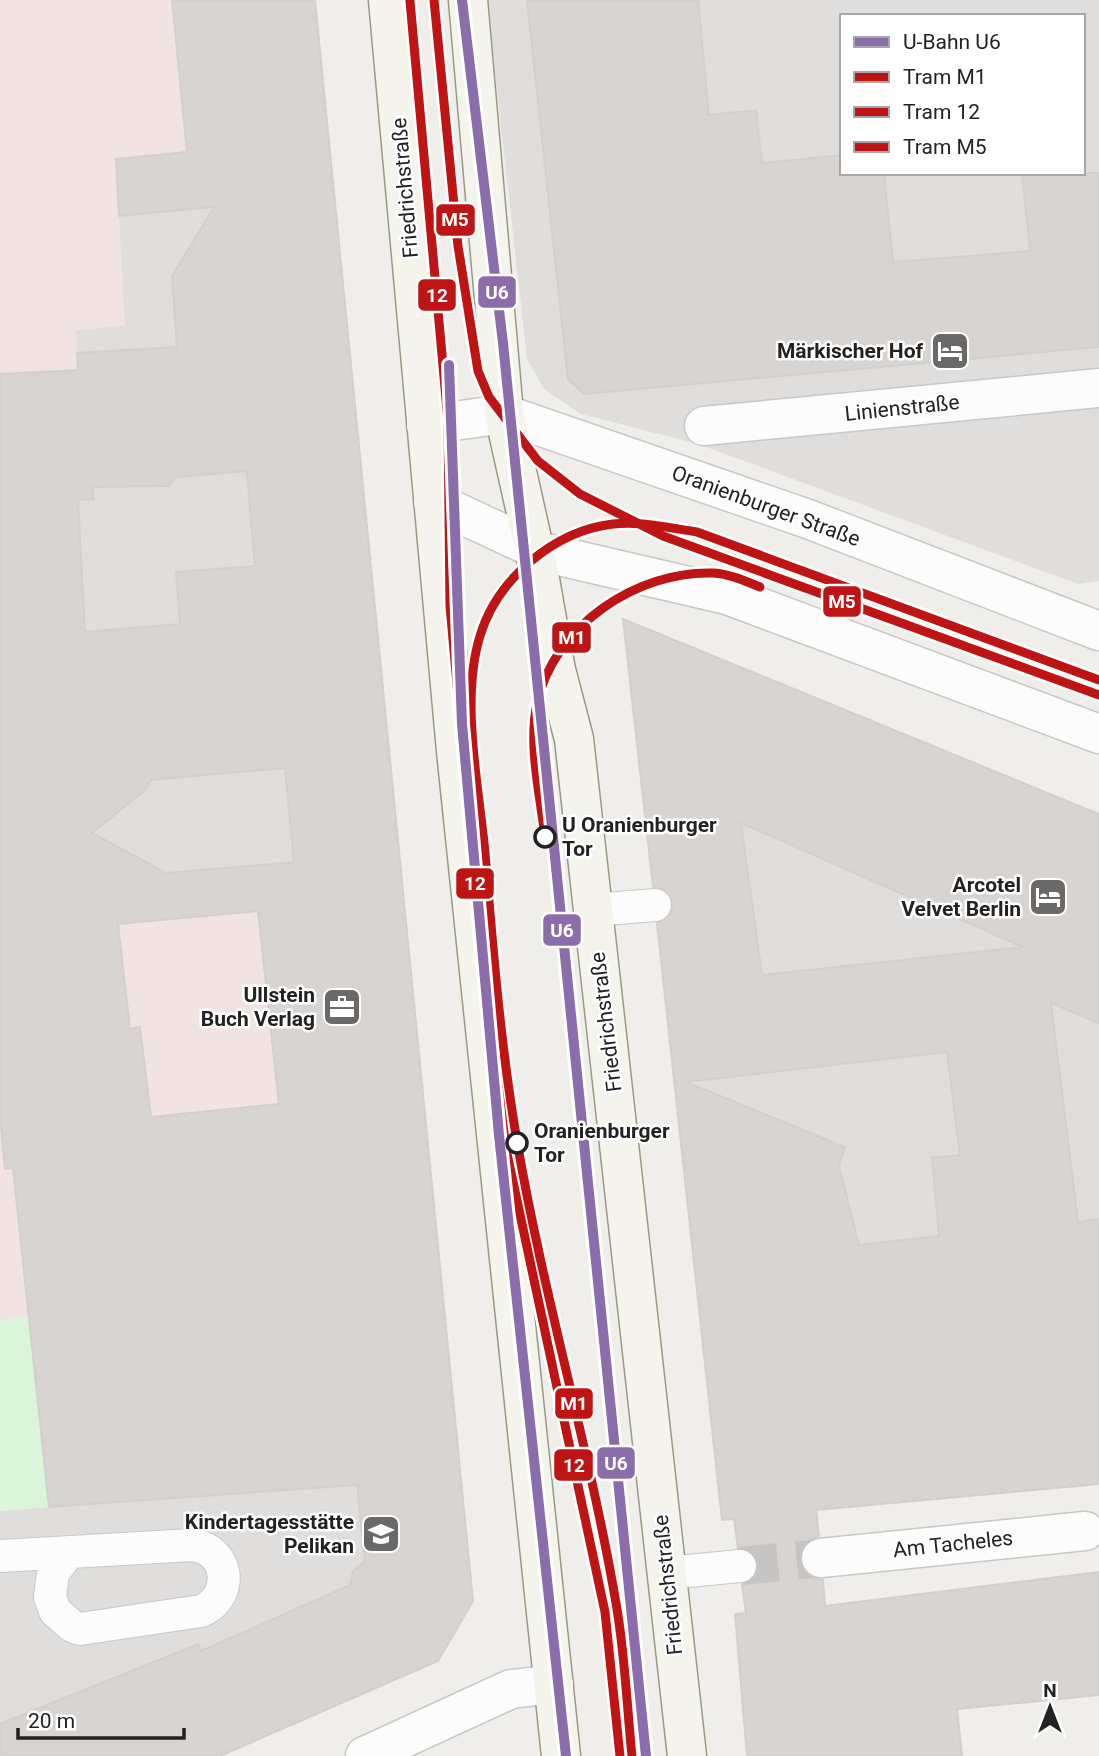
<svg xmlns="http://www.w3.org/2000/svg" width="1099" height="1756" viewBox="0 0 1099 1756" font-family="Roboto,sans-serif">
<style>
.residential{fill:#dfdedc;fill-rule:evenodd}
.commercial{fill:#f1e3e1}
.park{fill:#daf5da}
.building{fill:#d7d4d2;stroke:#d3d0cc;stroke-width:2;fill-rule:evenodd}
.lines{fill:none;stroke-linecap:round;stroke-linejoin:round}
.pedestrian-tunnel{stroke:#c7c5c3;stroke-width:38;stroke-dasharray:38 19;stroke-linecap:butt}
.service-casing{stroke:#c9c8c7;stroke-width:34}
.pedestrian-casing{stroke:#c9c8c7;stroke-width:41}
.minor-casing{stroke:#c9c8c7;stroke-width:41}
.tertiary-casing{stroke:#c9c8c7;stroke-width:41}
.secondary-casing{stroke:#999a82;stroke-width:41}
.service{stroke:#fdfcfc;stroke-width:32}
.pedestrian{stroke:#fdfcfc;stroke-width:38}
.minor{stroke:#fdfcfc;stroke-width:38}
.tertiary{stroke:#fdfcfc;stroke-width:38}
.secondary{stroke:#f4f4ed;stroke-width:38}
.tram-1-casing{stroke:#fff;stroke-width:14}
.tram-2-casing{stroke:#fff;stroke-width:14}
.tram-3-casing{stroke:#fff;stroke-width:14}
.tram-1{stroke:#be1414;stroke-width:9}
.tram-2{stroke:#be1414;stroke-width:9}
.tram-3{stroke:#be1414;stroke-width:9}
.metro-1-casing{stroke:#fff;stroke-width:16}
.metro-1{stroke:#8c6dab;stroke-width:10}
.stop-dot{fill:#fff;stroke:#222;stroke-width:3.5}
.labels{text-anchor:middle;stroke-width:5;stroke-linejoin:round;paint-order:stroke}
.street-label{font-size:21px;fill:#222;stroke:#fff}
.poi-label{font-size:21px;font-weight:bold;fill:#222;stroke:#fff;text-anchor:end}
.stop-label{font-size:21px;font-weight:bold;fill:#222;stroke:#fff;text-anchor:start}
.line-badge{stroke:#fff;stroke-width:2.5}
.badge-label{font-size:19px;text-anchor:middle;font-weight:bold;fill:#fff}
</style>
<rect width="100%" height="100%" fill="#f0eeeb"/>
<g class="residential">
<path d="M487,0H1099V581L1078,584L698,444L581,414L544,389L527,359ZM842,16H1083V173H842Z"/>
<path d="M328,137L374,607L0,639L81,431L76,329L116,159Z"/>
<path d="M643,627L960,757L928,851L996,881L1043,1000L1099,1023V1263L857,1289L678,1107L626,643Z"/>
<path d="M383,710L267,910L110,925L0,743Z"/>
<path d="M421,1089L473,1601L438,1661L220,1756H0V1511L49,1507L30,1317L95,1122Z"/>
</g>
<g class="commercial">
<path d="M0,0H315L328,137L116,159L125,326L76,330L81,431L0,435Z"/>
<path d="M267,910L421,1089L95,1122L116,1309L0,1320V936Z"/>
</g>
<path class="park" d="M30,1317L49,1507L0,1511V1320Z"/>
<g class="building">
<path d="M172,0H315L473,1601L438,1661L220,1756H0V1724L198,1644L201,1651L350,1585L353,1571L365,1561L357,1485L49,1507L13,1168L5,1169L0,1117V374L78,370L77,353L177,347L172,276L214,207L119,216L116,159L187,152ZM247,471L255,566L176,572L180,624L85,632L78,500L94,499L92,487L169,486L175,477ZM285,768L294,862L166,873L92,833L145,790L151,780ZM258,911L279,1104L151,1117L140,1027L130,1029L118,924Z"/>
<path d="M527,0H698L709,115L756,110L762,163L842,155V173H884L893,262L1030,251L1022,173H1099V347L584,394L568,379Z"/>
<path d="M623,619L1099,814V1023L1051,1003L1078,1222L1099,1219V1484L816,1510L819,1536L808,1541L801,1548L799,1560L804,1571L811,1578L823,1580L825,1606L1099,1572V1695L957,1709L962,1756H747L735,1614L746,1613L742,1584L756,1574L758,1564L748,1550L738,1548L734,1519L722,1520L657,923L671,913L673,903L663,889L653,887ZM741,823L1023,947L762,975ZM947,1052L960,1155L932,1158L939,1236L859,1245L839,1165L845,1147L686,1082Z"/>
</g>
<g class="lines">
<path class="pedestrian-tunnel" d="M740,1566L821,1558"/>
<defs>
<g id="service">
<path d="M593,910L655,905"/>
<path d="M0,1556L192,1545C230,1549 235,1597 201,1611L80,1629L72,1626L55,1611L50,1597L53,1573L69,1552"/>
<path d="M667,1573L740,1566"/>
</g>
<g id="pedestrian">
<path d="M704,426L1099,388"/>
<path d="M821,1558L1085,1531"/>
</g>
<path id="minor" d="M365,1756L511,1689L554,1684"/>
<g id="tertiary">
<path d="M426,425L504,414L808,519L1099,631"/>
<path d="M433,501L542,552L727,595L1099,734"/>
</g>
<g id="secondary">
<path d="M388,0L456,751L561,1756"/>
<path d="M468,0L504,414L536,557L556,670L574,739L687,1756"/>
</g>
</defs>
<use href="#service" class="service-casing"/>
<use href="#pedestrian" class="pedestrian-casing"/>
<use href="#minor" class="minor-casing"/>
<use href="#tertiary" class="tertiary-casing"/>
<use href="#secondary" class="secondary-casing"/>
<use href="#service" class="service"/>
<use href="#pedestrian" class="pedestrian"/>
<use href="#minor" class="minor"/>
<use href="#tertiary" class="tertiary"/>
<use href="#secondary" class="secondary"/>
<defs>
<g id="tram-1">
<path d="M545,837C540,794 528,746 537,703C554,626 637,570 714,573C730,574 745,581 760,587"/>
<path d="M632,1756C627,1707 625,1657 617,1609C591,1454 545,1302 518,1147C501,1050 493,951 485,853C479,786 460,701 480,636C497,579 554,531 613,524C641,521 669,528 697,532L1099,680"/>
</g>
<path id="tram-2" d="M410,1L448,421L450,606L480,940L506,1149L605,1612L620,1756"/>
<path id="tram-3" d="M434,0L458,246L478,371L489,397L538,461L580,494L663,536L1099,695"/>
</defs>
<use href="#tram-1" class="tram-1-casing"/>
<use href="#tram-2" class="tram-2-casing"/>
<use href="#tram-3" class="tram-3-casing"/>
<use href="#tram-1" class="tram-1"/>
<use href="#tram-2" class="tram-2"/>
<use href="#tram-3" class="tram-3"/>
<defs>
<g id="metro-1">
<path d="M462,0L503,343L646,1756"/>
<path d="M449,365L462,724L499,1135L566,1756"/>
</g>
</defs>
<use href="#metro-1" class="metro-1-casing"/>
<use href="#metro-1" class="metro-1"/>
</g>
<defs>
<symbol id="hotel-square" viewBox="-11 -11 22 22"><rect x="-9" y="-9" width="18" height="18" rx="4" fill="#6a6968" stroke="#fff"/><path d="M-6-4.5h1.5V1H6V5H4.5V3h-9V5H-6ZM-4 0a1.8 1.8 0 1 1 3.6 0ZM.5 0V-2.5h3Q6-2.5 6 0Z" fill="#fff"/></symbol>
<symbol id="office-square" viewBox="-11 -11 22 22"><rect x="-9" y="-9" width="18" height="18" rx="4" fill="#6a6968" stroke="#fff"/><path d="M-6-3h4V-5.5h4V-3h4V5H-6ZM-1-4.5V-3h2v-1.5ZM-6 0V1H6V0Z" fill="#fff"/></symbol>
<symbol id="school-square" viewBox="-11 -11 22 22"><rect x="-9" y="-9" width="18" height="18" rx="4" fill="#6a6968" stroke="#fff"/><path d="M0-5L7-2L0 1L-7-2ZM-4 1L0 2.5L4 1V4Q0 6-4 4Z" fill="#fff"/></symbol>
</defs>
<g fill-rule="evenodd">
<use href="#hotel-square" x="928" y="329" width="44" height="44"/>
<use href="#hotel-square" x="1026" y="875" width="44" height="44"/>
<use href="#office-square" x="320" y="985" width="44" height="44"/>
<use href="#school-square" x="359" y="1512" width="44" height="44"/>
</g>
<g class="stop-dot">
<circle cx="545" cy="837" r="10"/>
<circle cx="517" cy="1143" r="10"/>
</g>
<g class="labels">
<g class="street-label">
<text transform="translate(405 188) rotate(-95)" y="7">Friedrichstraße</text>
<text transform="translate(902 408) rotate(-6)" y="7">Linienstraße</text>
<text transform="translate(766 506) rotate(20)" y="7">Oranienburger Straße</text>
<text transform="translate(606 1022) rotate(-97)" y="7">Friedrichstraße</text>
<text transform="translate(953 1544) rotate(-6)" y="7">Am Tacheles</text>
<text transform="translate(668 1585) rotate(-96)" y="7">Friedrichstraße</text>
</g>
<g class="poi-label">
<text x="923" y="358">Märkischer Hof</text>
<text x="1021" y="892">Arcotel<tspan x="1021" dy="24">Velvet Berlin</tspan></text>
<text x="315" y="1002">Ullstein<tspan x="315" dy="24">Buch Verlag</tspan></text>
<text x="354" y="1529">Kindertagesstätte<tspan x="354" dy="24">Pelikan</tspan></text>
</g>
<g class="stop-label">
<text x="562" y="832">U Oranienburger<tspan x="562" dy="24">Tor</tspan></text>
<text x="534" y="1138">Oranienburger<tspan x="534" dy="24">Tor</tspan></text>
</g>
</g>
<g class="line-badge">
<rect x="435" y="203" width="41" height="34" rx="7" fill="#be1414"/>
<rect x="477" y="275" width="40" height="34" rx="7" fill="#8c6dab"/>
<rect x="417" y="278" width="40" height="34" rx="7" fill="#be1414"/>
<rect x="822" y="585" width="40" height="33" rx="7" fill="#be1414"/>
<rect x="551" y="621" width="41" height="33" rx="7" fill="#be1414"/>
<rect x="455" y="867" width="40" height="33" rx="7" fill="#be1414"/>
<rect x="542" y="913" width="40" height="34" rx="7" fill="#8c6dab"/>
<rect x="554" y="1387" width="40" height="33" rx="7" fill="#be1414"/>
<rect x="596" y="1446" width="40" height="34" rx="7" fill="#8c6dab"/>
<rect x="553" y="1448" width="41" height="34" rx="7" fill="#be1414"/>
</g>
<g class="badge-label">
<text x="455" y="226">M5</text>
<text x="497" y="299">U6</text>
<text x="437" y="302">12</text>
<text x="842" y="608">M5</text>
<text x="572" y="644">M1</text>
<text x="475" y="890">12</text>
<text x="562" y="937">U6</text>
<text x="574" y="1410">M1</text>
<text x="616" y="1470">U6</text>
<text x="574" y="1472">12</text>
</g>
<rect x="840" y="14" width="245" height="161" fill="#ffffff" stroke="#a7a7a7" stroke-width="2"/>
<rect x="854" y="37" width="35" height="10" fill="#8c6dab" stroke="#a7a7a7" stroke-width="2"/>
<text x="903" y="49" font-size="21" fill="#222222">U-Bahn U6</text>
<rect x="854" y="72" width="35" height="10" fill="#be1414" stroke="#a7a7a7" stroke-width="2"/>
<text x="903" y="84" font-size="21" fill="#222222">Tram M1</text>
<rect x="854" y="107" width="35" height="10" fill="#be1414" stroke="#a7a7a7" stroke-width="2"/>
<text x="903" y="119" font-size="21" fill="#222222">Tram 12</text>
<rect x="854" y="142" width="35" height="10" fill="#be1414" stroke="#a7a7a7" stroke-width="2"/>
<text x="903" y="154" font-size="21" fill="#222222">Tram M5</text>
<g transform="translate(1050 1707)" stroke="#ffffff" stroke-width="5" paint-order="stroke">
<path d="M0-5L12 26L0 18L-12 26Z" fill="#222222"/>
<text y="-10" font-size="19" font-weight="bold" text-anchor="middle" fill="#222222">N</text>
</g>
<path d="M18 1728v10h166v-10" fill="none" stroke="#222222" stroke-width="3.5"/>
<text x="28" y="1728" font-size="21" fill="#222222" stroke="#ffffff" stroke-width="5" paint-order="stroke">20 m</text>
</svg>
